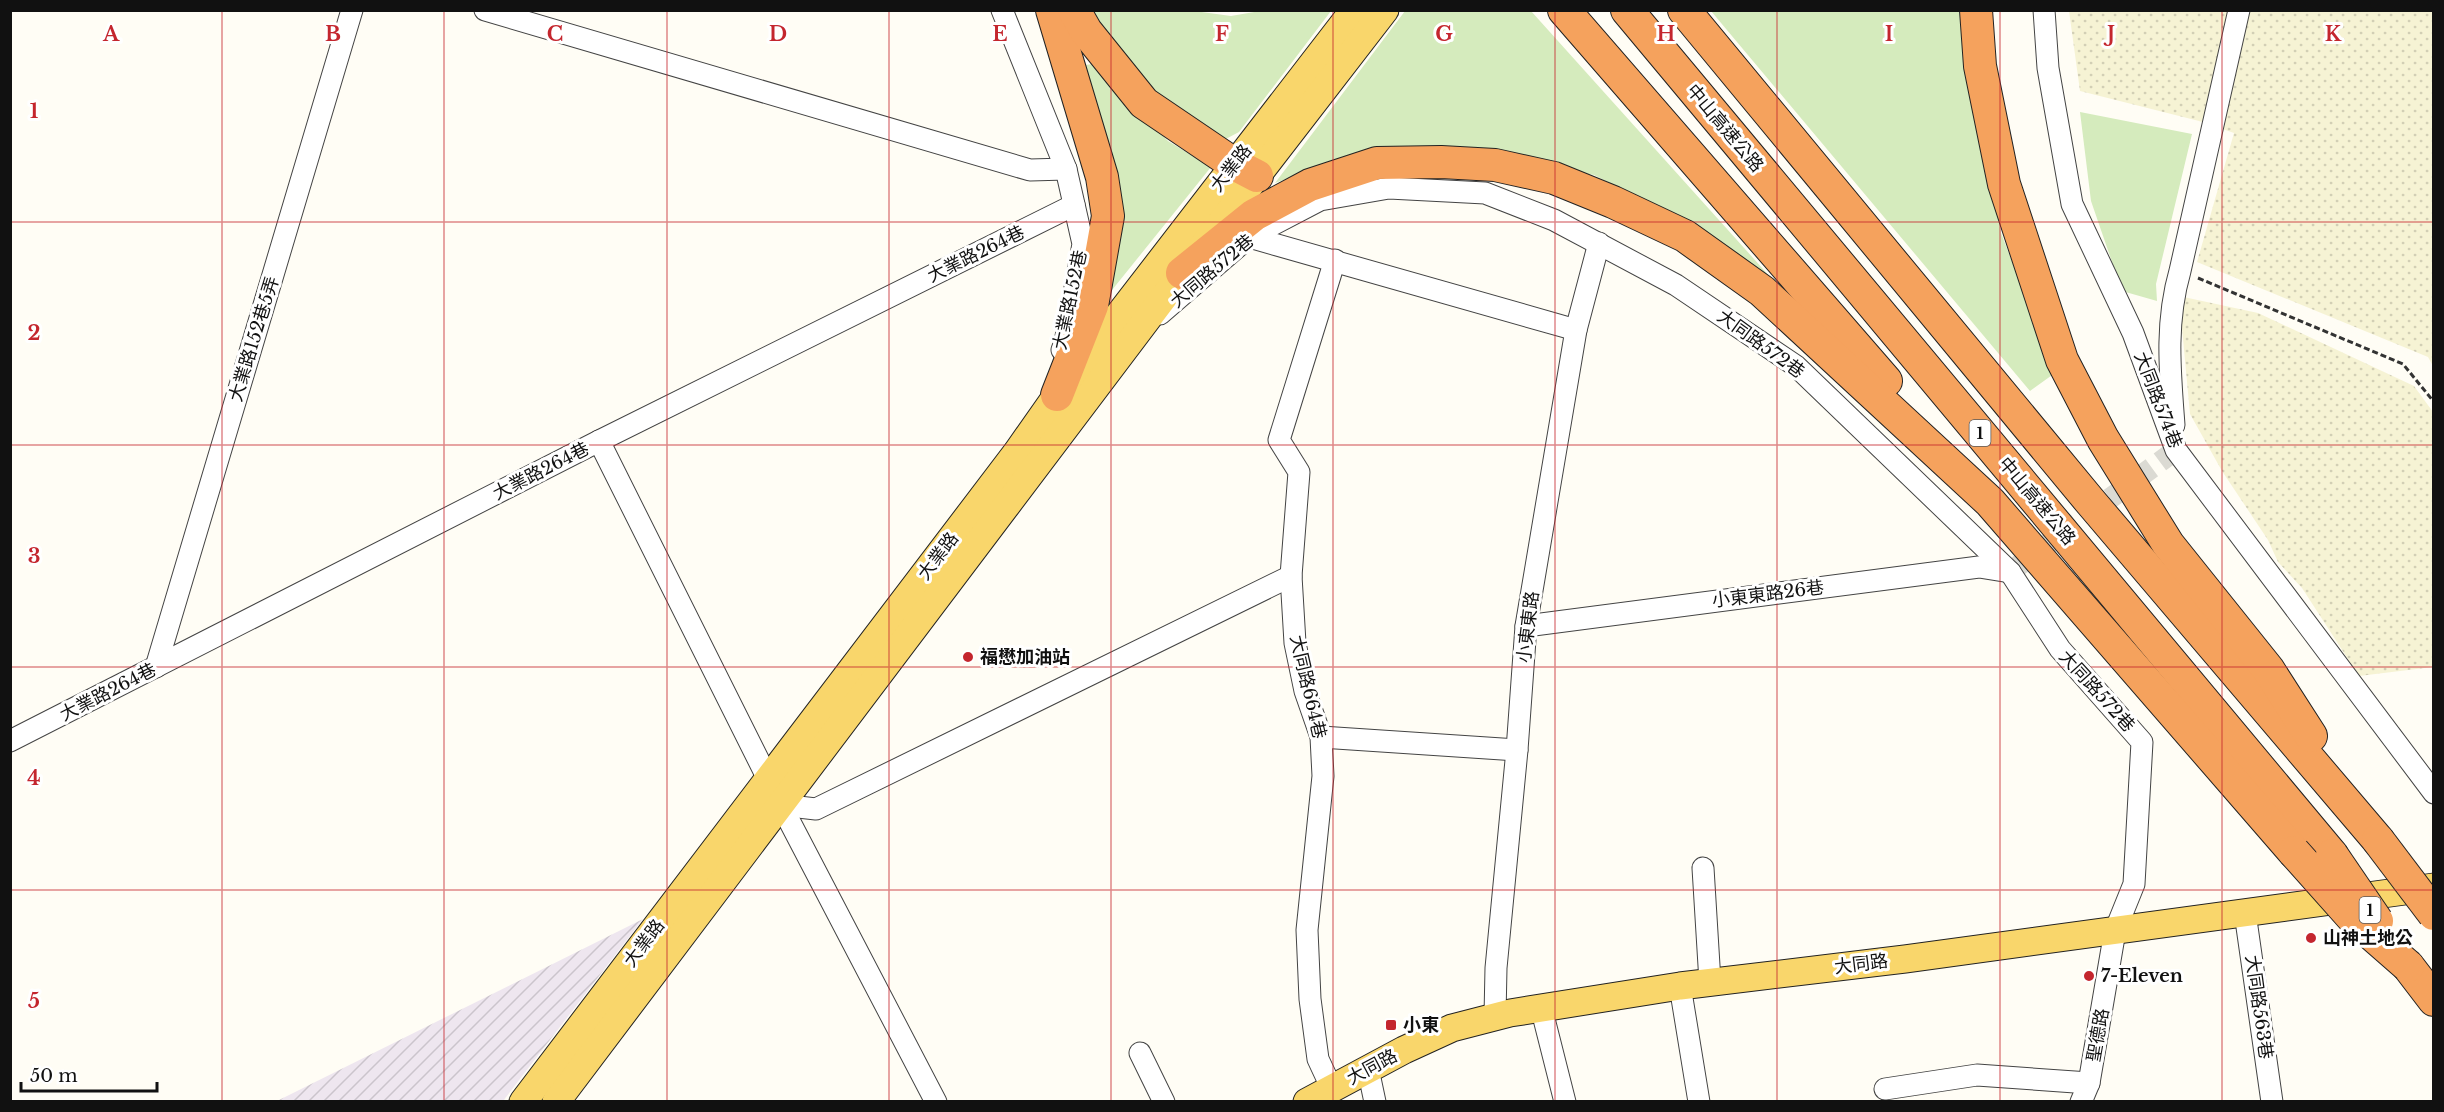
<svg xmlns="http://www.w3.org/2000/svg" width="2444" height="1112" viewBox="0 0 2444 1112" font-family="'Libre Baskerville','Noto Sans TC',serif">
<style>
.industrial{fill:url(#industrial-furrows)}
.farmland{fill:url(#farmland-dots)}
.grass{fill:#d5ebbd}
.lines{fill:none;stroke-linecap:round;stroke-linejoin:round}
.minor-tunnel{stroke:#dbdad3;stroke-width:21;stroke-dasharray:21 10;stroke-linecap:butt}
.minor-casing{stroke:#444;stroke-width:23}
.major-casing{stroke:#222;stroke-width:29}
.highway-casing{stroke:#222;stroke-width:34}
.path{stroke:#333;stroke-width:3;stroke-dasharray:6 3;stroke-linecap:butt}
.minor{stroke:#fff;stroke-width:21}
.major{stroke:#f9d66b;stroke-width:27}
.highway{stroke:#f5a25d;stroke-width:32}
.highway-bridge-casing{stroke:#222;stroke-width:34;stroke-linecap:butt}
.highway-bridge{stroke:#f5a25d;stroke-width:32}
.grid{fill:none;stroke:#c4262e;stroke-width:1.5;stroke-opacity:0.55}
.poi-dot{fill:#c4262e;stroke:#fff;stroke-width:2}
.labels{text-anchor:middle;stroke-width:6;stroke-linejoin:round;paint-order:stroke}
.shield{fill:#fff;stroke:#585858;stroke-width:1.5}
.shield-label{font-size:16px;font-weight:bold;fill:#111}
.street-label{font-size:18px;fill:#111;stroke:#fff}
.poi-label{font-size:18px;font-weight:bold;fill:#111;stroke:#fff;text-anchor:start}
.grid-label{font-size:20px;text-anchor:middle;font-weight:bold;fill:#c4262e;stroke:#fff;stroke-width:6;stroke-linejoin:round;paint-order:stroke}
</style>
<defs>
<pattern id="industrial-furrows" width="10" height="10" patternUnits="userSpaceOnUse" patternTransform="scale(1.5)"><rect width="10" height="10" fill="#eee6ef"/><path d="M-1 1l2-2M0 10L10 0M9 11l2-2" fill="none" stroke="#cbc4cc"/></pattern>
<pattern id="farmland-dots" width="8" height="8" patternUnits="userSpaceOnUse" patternTransform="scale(1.5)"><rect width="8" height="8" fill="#f6f3d4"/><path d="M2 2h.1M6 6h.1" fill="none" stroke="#d2cfb5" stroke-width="1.8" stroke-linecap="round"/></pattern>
</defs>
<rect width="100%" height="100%" fill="#fffdf5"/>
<path class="industrial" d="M643,919L503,1101H277Z"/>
<g class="farmland">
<path d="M2069,11H2433V366L2428,357L2197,262L2234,133L2199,121L2080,91Z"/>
<path d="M2179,296L2258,313L2414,386L2433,412V667L2359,676L2302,588L2278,562L2268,540L2222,471L2190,414Z"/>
</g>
<g class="grass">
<path d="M1187,10L1231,16L1260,11H1331L1239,132L1222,141L1151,88L1087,11Z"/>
<path d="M1405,11H1531L1781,289L1683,220L1594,175L1482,155L1344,159L1275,183Z"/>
<path d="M1711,11H1966L2001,233L2055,373L2030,391Z"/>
<path d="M1094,64L1168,141L1211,167L1108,295L1119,180L1084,65Z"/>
<path d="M2080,112L2192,134L2156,284L2157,301L2122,291L2091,201Z"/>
</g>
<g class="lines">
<path class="minor-tunnel" d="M2010,572L2176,450"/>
<defs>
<g id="minor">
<path d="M485,10L1030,170L1066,169"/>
<path d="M1002,10L1066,169L1083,244L1065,342L1062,350"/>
<path d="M2044,10L2048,68L2072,204L2133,333L2176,450L2434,793"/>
<path d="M1249,237L1576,330"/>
<path d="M1160,314L1249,237L1320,200L1389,188L1485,193L1554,220L1676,285L1796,366L2010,572L2060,649L2142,742L2134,884L2115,931L2089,1083L2081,1102"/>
<path d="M2174,425C2170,372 2165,323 2180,271L2239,10"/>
<path d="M599,441L781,805L936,1102"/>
<path d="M1526,626L1979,567L2010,572"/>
<path d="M156,667L352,10"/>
<path d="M1321,737L1517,750"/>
<path d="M10,741L599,441L1074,205"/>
<path d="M781,805L816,809L1291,576"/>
<path d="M1703,868L1710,982"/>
<path d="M2245,913L2272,1102"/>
<path d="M1680,986L1699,1102"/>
<path d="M1541,1007L1565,1102"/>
<path d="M1495,1016L1496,968L1517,750L1526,626L1576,330L1599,243"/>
<path d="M1140,1053L1164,1102"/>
<path d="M1368,1069L1375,1102"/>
<path d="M1332,1089L1318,1059L1310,999L1307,930L1323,776L1321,737L1305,691L1295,643L1291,576L1299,472L1279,440L1335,260"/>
<path d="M1885,1089L1977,1075L2089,1083"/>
</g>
<g id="major">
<path d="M523,1102L1017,452L1057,395L1354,10"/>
<path d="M556,1102L1182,273L1385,10"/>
<path d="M1307,1102L1404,1050L1452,1028L1510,1013L1680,986L1905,959L2434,887"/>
</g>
<g id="highway">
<path d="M1052,10L1102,177L1108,216L1092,306L1057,395"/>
<path d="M1074,10L1086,31L1144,103L1234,164L1257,176"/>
<path d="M1564,10L1886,381"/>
<path d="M1627,10L2332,855"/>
<path d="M1684,10L2089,500L2378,840"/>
<path d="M1976,10L1980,66L2004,184L2062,360L2103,439L2168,544L2268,669L2311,736"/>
<path d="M1182,273L1254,215L1310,185L1377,163L1441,162L1495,165L1554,178L1613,202L1685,236L1762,291L1990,502L2294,852"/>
<path d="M2408,966L2434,1000"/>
</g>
</defs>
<use href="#minor" class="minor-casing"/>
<use href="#major" class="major-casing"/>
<use href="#highway" class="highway-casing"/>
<path class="path" d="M2198,278L2403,364L2434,402"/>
<use href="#minor" class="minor"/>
<use href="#major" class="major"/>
<use href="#highway" class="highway"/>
<defs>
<g id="highway-bridge">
<path d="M2378,840L2434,914"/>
<path d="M2294,852L2352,917L2408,966"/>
<path d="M2332,855L2377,921"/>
</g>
</defs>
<use href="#highway-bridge" class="highway-bridge-casing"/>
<use href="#highway-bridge" class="highway-bridge"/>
</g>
<path class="grid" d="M222,10V1102M444,10V1102M667,10V1102M889,10V1102M1111,10V1102M1333,10V1102M1555,10V1102M1777,10V1102M2000,10V1102M2222,10V1102M10,222H2434M10,445H2434M10,667H2434M10,890H2434"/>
<g class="poi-dot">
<circle cx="968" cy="657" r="6"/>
<circle cx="2311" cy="938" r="6"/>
<circle cx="2089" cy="976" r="6"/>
<rect x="1385" y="1019" width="12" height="12" rx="3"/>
</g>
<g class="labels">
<g class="shield">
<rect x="1969.5" y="420" width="21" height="26" rx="4.5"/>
<rect x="2359.5" y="897" width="21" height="26" rx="4.5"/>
</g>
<g class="shield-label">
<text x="1980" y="439">1</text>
<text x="2370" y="916">1</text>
</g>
<g class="street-label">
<text transform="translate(1725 128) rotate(50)" y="6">中山高速公路</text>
<text transform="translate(1231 168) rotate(-52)" y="6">大業路</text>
<text transform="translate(976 254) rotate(-26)" y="6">大業路264巷</text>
<text transform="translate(1212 271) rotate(-40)" y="6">大同路572巷</text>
<text transform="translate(1070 300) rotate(-78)" y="6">大業路152巷</text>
<text transform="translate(254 339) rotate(-73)" y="6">大業路152巷5弄</text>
<text transform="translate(1761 344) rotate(36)" y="6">大同路572巷</text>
<text transform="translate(2158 400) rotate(69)" y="6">大同路574巷</text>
<text transform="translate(541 471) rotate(-27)" y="6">大業路264巷</text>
<text transform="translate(2037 501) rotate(50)" y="6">中山高速公路</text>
<text transform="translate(938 556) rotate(-53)" y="6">大業路</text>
<text transform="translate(1768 594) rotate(-7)" y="6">小東東路26巷</text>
<text transform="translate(1528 627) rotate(-83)" y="6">小東東路</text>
<text transform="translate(1308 687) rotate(77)" y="6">大同路664巷</text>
<text transform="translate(2097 691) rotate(48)" y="6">大同路572巷</text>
<text transform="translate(108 692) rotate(-27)" y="6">大業路264巷</text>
<text transform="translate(644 943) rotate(-53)" y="6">大業路</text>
<text transform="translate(1861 964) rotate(-7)" y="6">大同路</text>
<text transform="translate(2259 1007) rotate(82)" y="6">大同路563巷</text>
<text transform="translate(2098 1035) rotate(-80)" y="6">聖德路</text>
<text transform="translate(1372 1067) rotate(-28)" y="6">大同路</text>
</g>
<g class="poi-label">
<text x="980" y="663">福懋加油站</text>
<text x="2323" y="944">山神土地公</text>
<text x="2101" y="982">7-Eleven</text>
<text x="1403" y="1031">小東</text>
</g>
</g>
<g class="grid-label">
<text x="111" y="41">A</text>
<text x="333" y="41">B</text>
<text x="555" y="41">C</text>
<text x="778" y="41">D</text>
<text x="1000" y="41">E</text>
<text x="1222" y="41">F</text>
<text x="1444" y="41">G</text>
<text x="1666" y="41">H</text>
<text x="1889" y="41">I</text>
<text x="2111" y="41">J</text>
<text x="2333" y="41">K</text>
<text x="34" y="118">1</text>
<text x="34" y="340">2</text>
<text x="34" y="563">3</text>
<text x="34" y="785">4</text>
<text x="34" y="1008">5</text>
</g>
<rect width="2444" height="1112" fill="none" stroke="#111111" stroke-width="24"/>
<path d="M21 1082v9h136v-9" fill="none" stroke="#111111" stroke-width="3"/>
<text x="30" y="1082" font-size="18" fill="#111111" stroke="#ffffff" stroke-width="4.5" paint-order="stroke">50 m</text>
</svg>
